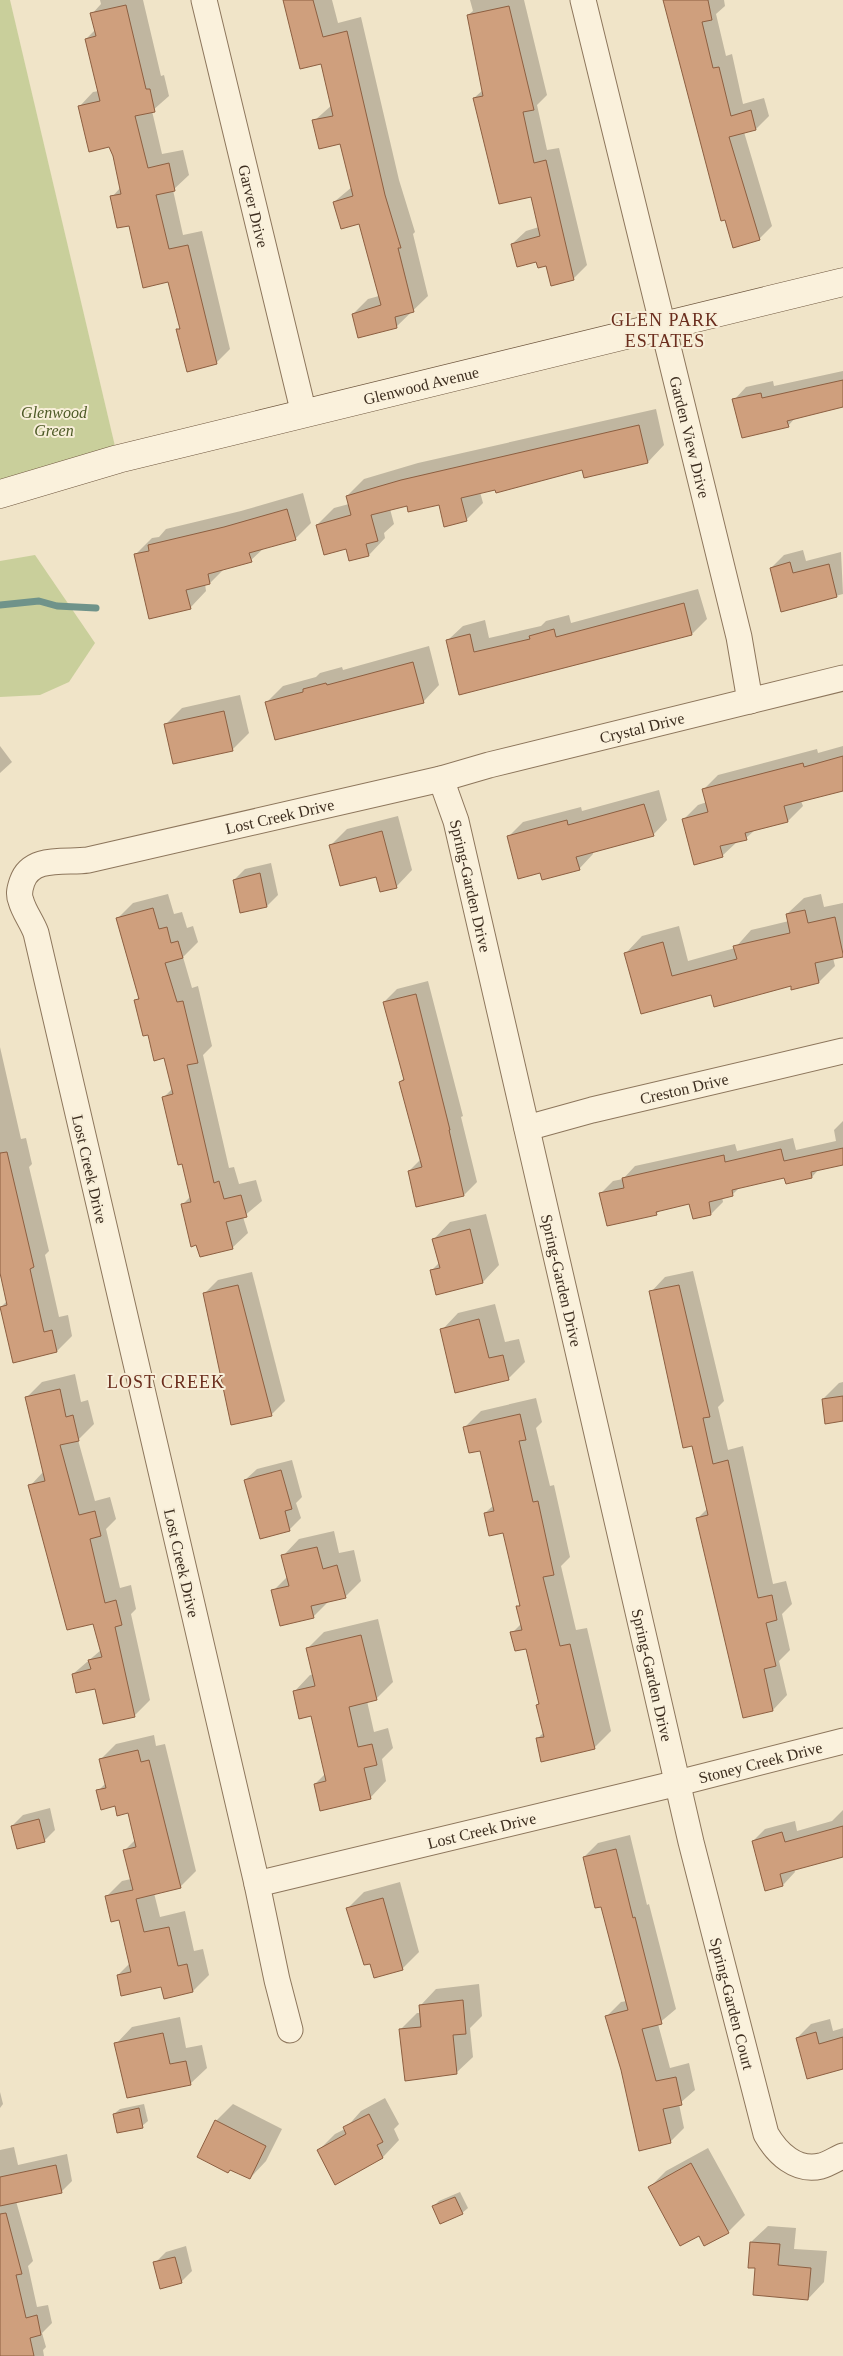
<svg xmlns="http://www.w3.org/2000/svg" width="843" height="2356" viewBox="0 0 843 2356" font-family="Georgia,serif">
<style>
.green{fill:#c9cf9b}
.shadow{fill:#0003}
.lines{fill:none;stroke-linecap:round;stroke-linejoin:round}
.stream{stroke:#6f938a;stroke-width:7}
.building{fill:#cf9f7d;stroke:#8d5f41}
.street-casing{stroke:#8d765c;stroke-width:27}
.secondary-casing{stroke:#6f573f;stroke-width:29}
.street{stroke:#faf1dc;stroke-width:25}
.secondary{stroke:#faf1dc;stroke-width:28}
.labels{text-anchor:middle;stroke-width:4;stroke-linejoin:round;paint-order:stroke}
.street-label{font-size:16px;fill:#3d2e20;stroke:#f7eed8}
.park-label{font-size:16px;font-style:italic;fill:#4d5a26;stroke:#f7eed8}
.neighbourhood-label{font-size:18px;letter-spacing:1px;fill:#6b2e1e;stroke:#f7eed8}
</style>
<rect width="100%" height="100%" fill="#f0e4c8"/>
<g class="green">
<path d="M0,0H10L118,459L0,494Z"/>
<path d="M35,555L95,643L69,682L40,695L0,697V561Z"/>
</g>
<g class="shadow">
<path d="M100,0H143L161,76L164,75L169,96L152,111L162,154L183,150L189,175L173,190L183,235L202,231L230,349L216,363L178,330L181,327L169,281L112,197L121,187L110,146L79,107L93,92L99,91L86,39L95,30L92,14L101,4Z"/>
<path d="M284,0H332L338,23L361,17L399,180L415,232L413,234L428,296L396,327L353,314L368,299L379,296L360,223L334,202L352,187L341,143L314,121L332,105L322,63Z"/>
<path d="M470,0H524L547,95L537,105L547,150L559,148L587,265L573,279L537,260L512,244L526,231L539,227L532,195L474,98L483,90L468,15L473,11Z"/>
<path d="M665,0H724L725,6L716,14L726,56L732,54L743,104L764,98L769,116L756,129L744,132L772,226L759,239Z"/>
<path d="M843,371V406L796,417L788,426L734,400L746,387L773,381L774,386Z"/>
<path d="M656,409L664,445L648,462L585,477L583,469L480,492L483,503L466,520L440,503L408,504L390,509L394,524L384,533L385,538L369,555L347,548L317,525L334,508L349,504L347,496L364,479L418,463Z"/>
<path d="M303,493L311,523L295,539L264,548L251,560L225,568L210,583L205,584L206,591L190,608L135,555L152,538L159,537L166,529L241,511Z"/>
<path d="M803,550L806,561L841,552L843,594L782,610L771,568L784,555Z"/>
<path d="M698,589L707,619L692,634L460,693L448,640L463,626L485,620L489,638L541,626L546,621L569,615L571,623Z"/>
<path d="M429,646L439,685L423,702L266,703L283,686L316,677L320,673L342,667L343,670Z"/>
<path d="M240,695L249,733L232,750L165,725L182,708Z"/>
<path d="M0,746L12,762L0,773Z"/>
<path d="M843,746V789L801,801L803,806L788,821L755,830L746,838L738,841L722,856L683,820L698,805L707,802L703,790L718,775L817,749L818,753Z"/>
<path d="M659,790L667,820L653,835L593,851V854L579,869L541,872L509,836L523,822L581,807L582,811Z"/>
<path d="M398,816L412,870L396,887L330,846L347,829Z"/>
<path d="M271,863L278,895L267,906L234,880L245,869Z"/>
<path d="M168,894L174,914L182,912L187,928L193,926L198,942L183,957L192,988L198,986L212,1046L203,1055L229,1168L234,1167L239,1184L256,1180L262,1201L243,1217L248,1233L232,1248L182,1205L191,1196L164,1097L173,1088L165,1057L149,1034L136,1001L139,997L117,919L133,903Z"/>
<path d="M821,894L824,907L843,903V956L833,958L835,966L819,982L712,994L642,1013L626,953L642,936L679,926L688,961L735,948L751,930L789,921L787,914L804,898Z"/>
<path d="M428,981L463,1116L461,1117L477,1182L464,1195L409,1171L421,1159L400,1082L404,1078L384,1002L397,989Z"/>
<path d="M0,1047L21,1139L26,1138L32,1164L29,1167L49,1251L45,1255L59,1317L68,1315L72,1336L57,1351L14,1361L1,1307L8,1300L0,1268Z"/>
<path d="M843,1121V1164L819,1169L812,1177L787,1183L785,1177L740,1187L732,1195L722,1197L723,1202L711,1214L693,1218L690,1203L661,1209L656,1214L601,1193L613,1181L623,1179L635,1166L735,1144L737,1151L793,1138L796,1150L836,1141L834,1130Z"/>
<path d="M486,1214L499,1265L483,1282L437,1293L432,1270L440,1262L434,1239L450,1222Z"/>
<path d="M693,1271L724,1401L718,1407L728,1450L743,1446L773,1584L786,1581L792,1604L782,1614L790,1650L779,1661L787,1695L773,1710L698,1518L708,1508L651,1292L665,1277Z"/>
<path d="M252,1272L285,1401L271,1415L204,1294L218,1280Z"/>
<path d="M495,1304L505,1342L519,1339L525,1362L508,1379L442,1330L458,1313Z"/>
<path d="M75,1374L81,1402L88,1400L94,1424L78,1440L95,1501L110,1497L116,1519L106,1529L120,1588L131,1585L136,1609L131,1614L150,1700L135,1715L96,1687L73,1674L101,1650L94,1623L30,1486L44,1471L27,1397L42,1382Z"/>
<path d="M843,1382V1420L823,1399L839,1383Z"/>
<path d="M536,1398L542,1422L536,1428L550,1486L554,1485L570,1557L561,1566L576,1630L587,1628L611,1731L594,1748L537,1739L544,1732L537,1705L540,1702L527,1647L512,1633L522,1623L518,1607L520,1604L504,1531L485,1513L494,1505L481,1449L464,1428L481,1411Z"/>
<path d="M292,1460L302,1497L296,1503L301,1518L290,1529L245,1480L257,1469Z"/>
<path d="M334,1531L339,1553L354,1550L361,1581L345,1597L329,1601L313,1617L273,1591L288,1576L283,1556L299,1539Z"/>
<path d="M378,1619L393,1682L376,1699L367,1701L374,1732L388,1728L393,1748L382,1759L386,1781L370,1798L315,1784L325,1774L312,1714L294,1692L310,1675L314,1674L308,1648L324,1632Z"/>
<path d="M154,1735L156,1746L165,1744L196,1871L180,1887L154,1893L160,1917L185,1911L194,1951L203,1949L209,1975L193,1991L164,1997L162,1985L118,1975L130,1963L120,1919L106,1897L122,1881L131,1879L124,1851L136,1839L129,1812L98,1791L106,1783L100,1760L116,1744Z"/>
<path d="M50,1808L55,1830L44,1841L12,1826L23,1815Z"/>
<path d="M843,1810V1856L794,1869L795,1872L783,1885L753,1841L765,1829L795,1821L797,1831L832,1821Z"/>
<path d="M630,1835L647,1905L649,1904L676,2009L658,2024L670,2068L689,2063L695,2090L679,2104L684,2128L670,2142L622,2070L606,2017L621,2002L627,2001L602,1906L584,1857L598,1843Z"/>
<path d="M400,1882L419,1952L402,1969L371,1962L348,1908L364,1892Z"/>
<path d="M479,1984L482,2016L470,2028L473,2057L456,2073L400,2030L417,2013H421L420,2006L436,1989Z"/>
<path d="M180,2017L186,2048L202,2045L207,2068L190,2084L116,2044L132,2027Z"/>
<path d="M830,2019L833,2031L843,2028V2066L797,2038L811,2024Z"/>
<path d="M0,2092L3,2104L0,2108Z"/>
<path d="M385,2098L399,2124L394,2129L399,2140L383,2157L336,2183L319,2150L335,2134L345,2129L361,2111Z"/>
<path d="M144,2104L148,2121L142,2126L114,2114L120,2109Z"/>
<path d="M233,2104L282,2129L266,2161L250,2178L231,2169L216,2121Z"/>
<path d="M14,2147L18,2165L67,2154L72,2181L61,2192L16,2201L33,2261L28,2266L37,2307L48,2305L52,2323L42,2333L46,2347L43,2350L44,2356H1L0,2352V2150Z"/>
<path d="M708,2148L745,2215L728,2232L705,2245L699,2234L649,2188L666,2171Z"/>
<path d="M460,2192L468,2208L462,2213L434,2206L439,2201Z"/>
<path d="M768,2226L796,2228L794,2249L827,2251L824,2282L808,2299L756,2267L751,2242Z"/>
<path d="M186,2246L192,2271L181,2282L155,2263L166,2252Z"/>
</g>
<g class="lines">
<path class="stream" d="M0,605L39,601L57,606L96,608"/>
</g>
<g class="building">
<path d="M283,0H313L323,37L347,31L385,195L401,248H398L414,312L395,317L397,328L358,338L352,314L381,305L359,224L341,229L333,202L353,196L340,144L319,149L312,120L333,116L321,64L300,69Z"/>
<path d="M663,0H708L712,20L702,22L713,68L719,67L731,116L751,110L756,130L729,137L760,240L733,248L725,220L721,221Z"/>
<path d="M126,5L146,89H150L155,112L135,116L148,168L169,163L175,191L156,195L169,249L188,245L217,364L187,372L176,329H180L168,282L143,288L129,226L117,228L110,196L121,194L113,156L109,147L89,152L78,106L100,101L85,39L96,36L90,13Z"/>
<path d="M509,6L534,110L523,112L534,163L546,160L574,280L551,286L546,266L538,268L536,262L517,267L511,244L540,236L531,197L499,204L473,98L483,96L467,15Z"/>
<path d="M843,380V407L787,421L789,427L742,438L732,399L761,393L762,398Z"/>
<path d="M639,425L648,463L584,478L582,470L496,493L495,490L461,498L467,521L444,527L439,505L408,512L407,506L371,515L378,541L366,544L369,556L349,561L346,549L324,555L316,525L351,515L346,496L401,480Z"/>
<path d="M287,509L296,540L249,553L252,562L208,574L210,584L186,590L191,609L149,619L134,554L149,551L148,545L224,527Z"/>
<path d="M790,562L793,573L829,564L837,597L781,612L770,568Z"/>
<path d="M684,603L692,635L459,695L446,640L470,634L474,652L530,639L529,636L554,629L556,637Z"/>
<path d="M413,662L424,703L275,740L265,702L303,692V689L326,683L327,685Z"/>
<path d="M224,711L233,751L173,764L164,724Z"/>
<path d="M843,756V791L784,806L788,822L745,833L747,840L720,846L723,857L694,865L682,819L708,812L702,789L803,763L804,767Z"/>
<path d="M644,804L654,836L576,857L580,870L542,880L540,873L518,879L507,836L567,820L568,825Z"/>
<path d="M382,831L397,888L380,892L376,877L340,886L329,845Z"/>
<path d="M260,873L267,907L240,913L233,880Z"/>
<path d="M153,908L159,929L167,927L171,943L178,941L183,958L165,963L177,1002L183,1001L198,1063L187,1065L214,1183L219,1181L224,1199L241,1195L247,1217L226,1222L233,1249L200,1257L196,1245L191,1247L181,1204L191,1202L182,1164L178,1165L162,1097L173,1094L164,1058L154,1061L148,1035L143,1036L134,1000L139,999L116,918Z"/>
<path d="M805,910L808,923L835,917L843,954V957L815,963L819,983L791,990V986L714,1007L711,995L641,1014L624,953L663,942L672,976L737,959L733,946L790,933L786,914Z"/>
<path d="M416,994L450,1130H449L464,1196L416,1207L408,1171L422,1167L399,1082L404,1080L383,1002Z"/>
<path d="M843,1148V1165L811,1172L812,1178L786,1184L784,1178L732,1190L733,1196L709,1202L711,1215L693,1219L689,1204L656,1212L657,1215L607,1226L599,1193L624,1188L622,1178L724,1155L725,1162L781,1149L784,1161Z"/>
<path d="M7,1152L34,1267L30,1269L44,1332L52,1330L57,1352L13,1363L0,1307L7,1305L0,1273V1153Z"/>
<path d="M470,1229L483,1283L436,1295L430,1270L440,1268L432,1239Z"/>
<path d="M238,1285L272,1416L231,1425L203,1293Z"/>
<path d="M679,1285L710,1417L703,1418L713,1464L728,1460L758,1598L772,1595L777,1620L766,1623L776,1666L764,1669L773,1711L743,1718L696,1518L708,1515L692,1446L683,1448L649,1291Z"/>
<path d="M479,1319L489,1358L503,1355L509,1380L455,1393L440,1329Z"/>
<path d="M60,1389L66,1417L73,1415L79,1441L60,1445L79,1515L95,1511L101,1536L90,1539L105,1603L116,1600L122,1625L115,1627L135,1717L103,1724L95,1689L76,1693L72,1674L91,1669L88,1660L102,1657L93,1624L67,1630L28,1485L45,1481L25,1397Z"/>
<path d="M843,1396V1421L825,1424L822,1399Z"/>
<path d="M520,1414L526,1440L519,1441L533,1502L538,1501L554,1575L543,1577L560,1646L570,1644L595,1749L541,1762L536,1738L544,1737L536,1705L539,1704L526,1649L515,1651L510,1632L522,1630L516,1606H520L503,1533L489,1536L484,1513L494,1511L480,1451L469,1453L463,1427Z"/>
<path d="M281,1470L292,1509L285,1511L290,1531L260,1539L244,1480Z"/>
<path d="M317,1547L323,1569L337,1565L346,1598L311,1606L314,1618L280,1626L271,1590L289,1586L281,1555Z"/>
<path d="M361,1635L377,1700L349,1707L358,1747L372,1744L377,1765L364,1768L371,1799L320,1811L314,1784L326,1781L311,1716L299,1719L293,1691L315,1686L306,1648Z"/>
<path d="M138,1750L141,1762L149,1760L181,1888L136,1899L144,1932L169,1927L178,1966L187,1964L193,1992L164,1999L161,1987L121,1996L117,1975L131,1972L119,1920L111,1922L105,1896L133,1890L123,1850L136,1847L128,1813L117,1816L115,1806L101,1810L96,1790L106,1788L99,1759Z"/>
<path d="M39,1819L45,1842L17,1849L11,1826Z"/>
<path d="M843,1826V1857L780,1874L783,1886L765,1891L752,1841L782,1832L785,1842Z"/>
<path d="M616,1849L633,1918L635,1917L662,2024L642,2029L656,2081L676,2077L682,2105L663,2109L671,2143L639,2151L621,2070L605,2016L628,2010L601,1907L595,1908L583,1857Z"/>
<path d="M383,1898L403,1970L374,1978L370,1964L364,1965L346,1908Z"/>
<path d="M463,2000L466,2034L453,2035L457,2074L405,2081L399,2029L421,2027L419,2005Z"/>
<path d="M816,2032L819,2044L843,2037V2069L807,2079L796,2038Z"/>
<path d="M163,2033L170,2064L186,2061L191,2085L127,2098L114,2043Z"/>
<path d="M139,2108L143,2128L117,2133L113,2114Z"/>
<path d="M369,2114L383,2142L377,2145L383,2158L335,2185L317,2150L346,2134L343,2127Z"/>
<path d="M215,2120L266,2146L250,2179L230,2170L228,2173L197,2157Z"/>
<path d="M691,2163L729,2233L704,2246L699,2236L680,2246L648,2187Z"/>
<path d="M56,2165L62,2193L0,2206V2177Z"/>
<path d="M455,2197L463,2214L440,2224L432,2206Z"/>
<path d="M6,2213L22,2274L16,2275L26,2318L37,2315L41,2335L30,2338L34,2356H0V2214Z"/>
<path d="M750,2242L780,2244L778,2265L811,2268L808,2300L753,2295L755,2268H748Z"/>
<path d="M175,2257L182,2283L160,2289L153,2262Z"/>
</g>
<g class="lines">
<defs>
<g id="street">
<path id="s1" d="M204,0L304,414"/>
<path id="s2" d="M583,0L739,637L750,701"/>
<path id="s3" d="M441,779L456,821L691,1842L766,2134C777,2153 796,2172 821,2166C828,2164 836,2159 843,2156"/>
<path id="s4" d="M527,1128L592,1110L843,1051"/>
<path id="s5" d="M257,1884L678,1783L843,1741"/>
<path id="s6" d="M290,2030L277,1980L257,1884L36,933C32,922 24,912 21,901C18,894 20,888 22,882C31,855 66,863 88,860L441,779L489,765L843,678"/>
</g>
<g id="secondary">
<path id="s7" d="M0,494L118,459L843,282"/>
</g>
</defs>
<use href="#street" class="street-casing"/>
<use href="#secondary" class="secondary-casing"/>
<use href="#street" class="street"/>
<use href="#secondary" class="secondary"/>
</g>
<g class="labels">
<g class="street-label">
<text dy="6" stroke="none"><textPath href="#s1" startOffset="212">Garver Drive</textPath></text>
<text dy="6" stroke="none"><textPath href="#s7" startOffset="435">Glenwood Avenue</textPath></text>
<text dy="6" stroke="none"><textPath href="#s2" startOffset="450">Garden View Drive</textPath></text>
<text dy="6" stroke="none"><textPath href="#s6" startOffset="1825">Crystal Drive</textPath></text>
<text dy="6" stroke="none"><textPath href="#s6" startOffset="1452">Lost Creek Drive</textPath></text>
<text dy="6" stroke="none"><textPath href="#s3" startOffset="111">Spring-Garden Drive</textPath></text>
<text dy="6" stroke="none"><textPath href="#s4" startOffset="162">Creston Drive</textPath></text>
<text transform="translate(90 1169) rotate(77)" y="6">Lost Creek Drive</text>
<text dy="6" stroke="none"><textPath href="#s3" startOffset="516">Spring-Garden Drive</textPath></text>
<text transform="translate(182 1563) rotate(77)" y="6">Lost Creek Drive</text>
<text dy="6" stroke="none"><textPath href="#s3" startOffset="921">Spring-Garden Drive</textPath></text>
<text dy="6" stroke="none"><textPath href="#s5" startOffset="518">Stoney Creek Drive</textPath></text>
<text dy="6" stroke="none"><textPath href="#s5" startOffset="231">Lost Creek Drive</textPath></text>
<text dy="6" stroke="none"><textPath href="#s3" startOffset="1259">Spring-Garden Court</textPath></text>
</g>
<g class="park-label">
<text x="54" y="418">Glenwood<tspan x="54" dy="18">Green</tspan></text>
</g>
<g class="neighbourhood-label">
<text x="665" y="326">GLEN PARK<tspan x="665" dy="21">ESTATES</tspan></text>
<text x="166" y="1388">LOST CREEK</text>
</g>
</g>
</svg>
